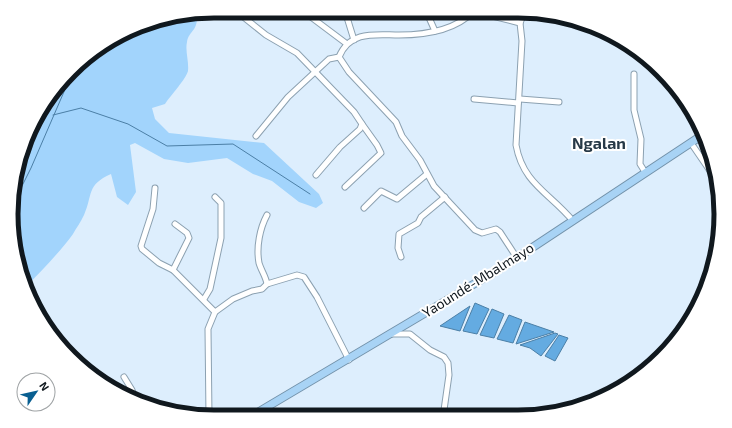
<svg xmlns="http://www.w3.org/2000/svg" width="732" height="428" viewBox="0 0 732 428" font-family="'Exo 2',sans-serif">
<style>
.green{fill:#a2d4fc}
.water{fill:#64abe1;stroke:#4b7fa6}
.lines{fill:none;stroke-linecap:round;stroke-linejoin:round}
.stream{stroke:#4b7fa6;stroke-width:1}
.minor-casing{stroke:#8ca1b1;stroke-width:7}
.highway-casing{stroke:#7392aa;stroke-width:9}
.minor{stroke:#fff;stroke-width:5}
.highway{stroke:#a8d3f5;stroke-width:7}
.labels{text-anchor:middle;stroke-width:4;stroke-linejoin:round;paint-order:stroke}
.street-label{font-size:14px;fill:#10181e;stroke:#fff}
.quarter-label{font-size:16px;font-weight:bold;fill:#273947;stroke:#fff}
.rim{fill:none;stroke:#10181e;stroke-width:5}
</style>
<rect width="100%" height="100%" fill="#ddeefd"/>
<path class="green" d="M197,14C198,32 189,30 187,42C185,51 189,61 188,71C186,79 171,95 165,104L152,108L155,119L169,133L264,143L319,194L323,203L316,208L299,202L272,181L253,174L227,158L188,163L164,159L135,143L130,145L136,192L128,205L117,197L111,174C86,185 93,195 84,215C81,222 76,228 73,234C59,253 42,270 26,287L22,279L11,227L18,161L45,101L91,53L149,22Z"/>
<g class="water">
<path d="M475,303L489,309L477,334L463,331Z"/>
<path d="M470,306L460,331L440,326Z"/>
<path d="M492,309L504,314L494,338L480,335Z"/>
<path d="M509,315L522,320L513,343L497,339Z"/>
<path d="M525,322L554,332L516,344Z"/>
<path d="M555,333L558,334L541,356L530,348L520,345Z"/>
<path d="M559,335L568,338L555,361L545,356Z"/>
</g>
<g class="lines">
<g class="stream">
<path d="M53,115L81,108L128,124L167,146L233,144L310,194"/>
<path d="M14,202L31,168L73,71"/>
</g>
<defs>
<g id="minor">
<path d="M236,11L266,35L297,53L354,112L362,124L360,129L340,147L316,175"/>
<path d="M303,11L347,44"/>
<path d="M345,11L354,40"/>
<path d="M426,11L435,31"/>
<path d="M472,11L520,23L522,41L516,145C523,184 550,193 573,221"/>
<path d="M473,12C454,31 425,35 399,35C376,35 350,30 339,57L349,72L396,122L402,136L420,160L434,186L475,230L482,233L496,229L500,232L517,258"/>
<path d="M520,23L525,11"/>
<path d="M634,74V110L641,139L640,164L645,172"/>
<path d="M474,99L518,103"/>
<path d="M520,99L559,102"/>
<path d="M256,136L288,97L329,59L339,57"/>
<path d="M691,143L717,181"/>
<path d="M345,187L381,153L377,145L362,124"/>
<path d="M155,188L153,209L141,246L142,249L159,263L173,270L215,312"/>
<path d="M717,200L716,211L717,216"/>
<path d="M364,208L381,191L397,199L427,174"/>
<path d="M401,257L398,248L399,234L418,223L421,217L445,197"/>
<path d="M173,270L189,238L187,233L175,224"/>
<path d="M267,284C266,277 261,270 259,263C256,247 260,228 267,215"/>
<path d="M204,299L210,289L221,238V203L215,197"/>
<path d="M392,334H410L430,350L444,357L448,363L449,375L443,417"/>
<path d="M124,377L132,390L135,399"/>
<path d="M209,417L208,329L215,312L233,299L252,291L262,289L267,284L297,275L304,277L317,297L349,360"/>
</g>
<path id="highway" d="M250,417L506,265L701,136"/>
</defs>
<use href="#minor" class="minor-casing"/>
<use href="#highway" class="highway-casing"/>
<use href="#minor" class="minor"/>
<use href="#highway" class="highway"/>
</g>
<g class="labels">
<g class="street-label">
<text transform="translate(478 280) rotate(-32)" y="5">Yaoundé-Mbalmayo</text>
</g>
<g class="quarter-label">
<text x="599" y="149">Ngalan</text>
</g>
</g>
<path d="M0 0H732V428H0ZM214 18H518A196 196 0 0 1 714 214V214A196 196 0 0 1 518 410H214A196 196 0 0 1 18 214V214A196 196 0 0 1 214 18Z" fill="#fff" fill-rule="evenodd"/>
<path class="rim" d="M214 18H518A196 196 0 0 1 714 214V214A196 196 0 0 1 518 410H214A196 196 0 0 1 18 214V214A196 196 0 0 1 214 18Z"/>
<g transform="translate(36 392) rotate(56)"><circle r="19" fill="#ffffff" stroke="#9fa3a5"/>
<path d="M0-3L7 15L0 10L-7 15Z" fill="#095f91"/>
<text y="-6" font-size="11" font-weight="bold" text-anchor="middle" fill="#10181e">N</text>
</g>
</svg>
